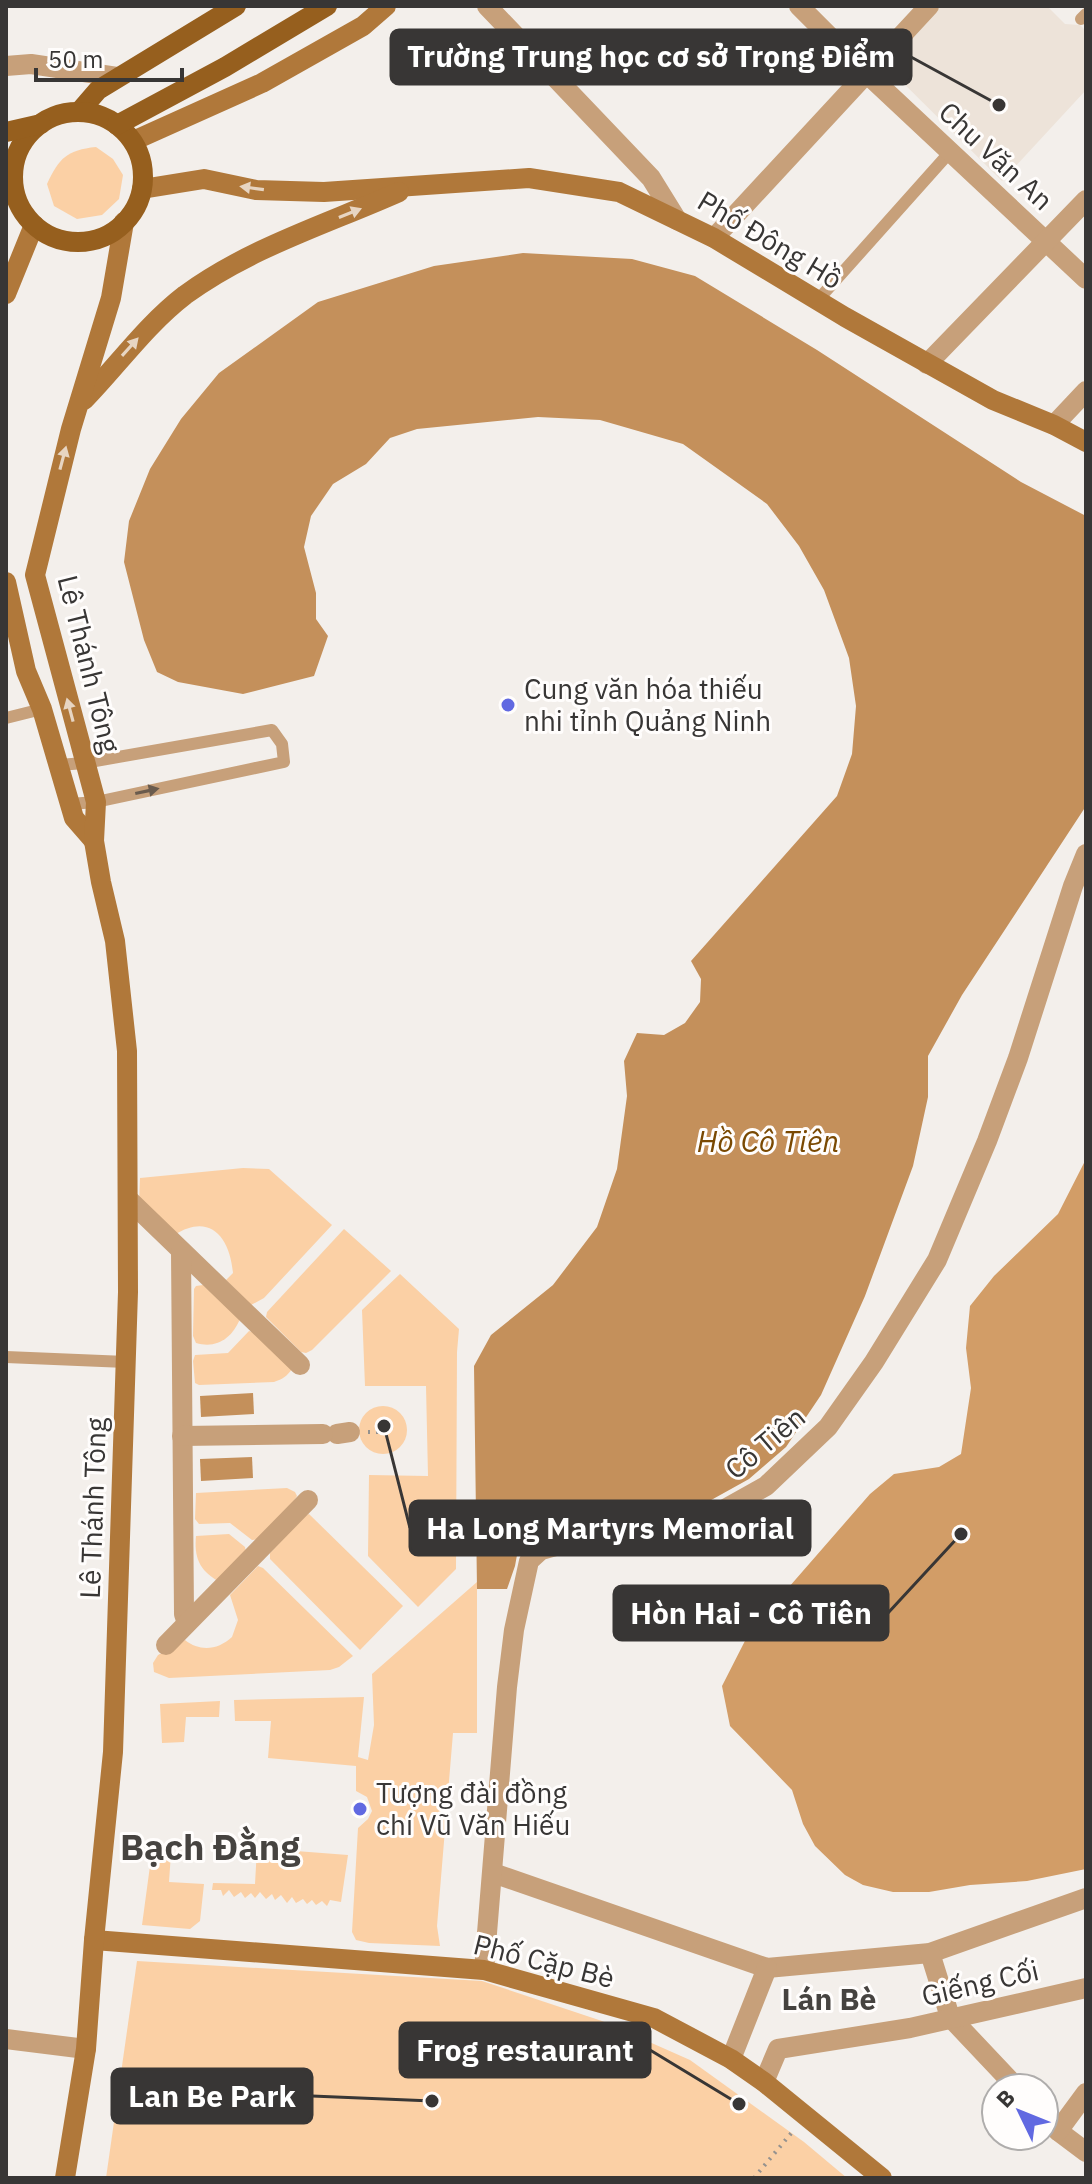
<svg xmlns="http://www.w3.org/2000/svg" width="1092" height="2184" viewBox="0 0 1092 2184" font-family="'IBM Plex Sans',sans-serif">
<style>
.built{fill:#ede3d9}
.green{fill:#fbd0a5}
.forest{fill:#d29d67}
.water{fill:#c4905b}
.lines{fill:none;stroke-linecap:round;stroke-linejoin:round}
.path{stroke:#95928f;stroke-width:4;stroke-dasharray:2 6;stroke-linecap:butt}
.lane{stroke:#c7a07a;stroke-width:12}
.street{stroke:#c7a07a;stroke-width:20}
.secondary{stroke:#b0783a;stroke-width:20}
.primary{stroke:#965f1e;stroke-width:20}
.oneway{fill:#e7d5c2}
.oneway2{fill:#6a5b4d}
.poi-dot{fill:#6169e1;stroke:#fffdfc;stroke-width:3}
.labels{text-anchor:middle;stroke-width:6;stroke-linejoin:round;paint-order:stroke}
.street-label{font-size:28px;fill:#383635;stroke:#fffdfc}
.poi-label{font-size:28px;fill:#383635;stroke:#fffdfc;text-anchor:start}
.water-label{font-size:30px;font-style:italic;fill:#7a4902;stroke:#fffdfc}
.neighbourhood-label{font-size:30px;font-weight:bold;fill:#464340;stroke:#fffdfc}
.district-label{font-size:36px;font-weight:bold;fill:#464340;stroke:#fffdfc}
.leader{fill:none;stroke:#383635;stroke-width:3}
.callout-dot{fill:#383635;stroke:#fffdfc;stroke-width:3}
.callout{fill:#383635;stroke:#383635;stroke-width:3}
.callout-label{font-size:30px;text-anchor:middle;font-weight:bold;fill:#fff}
</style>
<rect width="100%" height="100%" fill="#f3efeb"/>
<path class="built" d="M935,6H1047L1065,24L1080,25L1086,31V90L1002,181L881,61Z"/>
<g class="green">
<path d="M96,147L113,159L123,175L119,199L102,215L77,219L54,206L47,184C59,158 67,150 96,147Z"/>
<path d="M243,1168L269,1169L332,1225L264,1298L251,1305L226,1280L233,1273C230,1237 210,1212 174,1235L139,1203L140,1178Z"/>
<path d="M344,1229L391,1271L312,1350L306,1353L301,1352L266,1317L267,1312Z"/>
<path d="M400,1274L459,1329L457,1352L456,1569L418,1607L368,1556L369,1475L428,1476L426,1386H365L362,1310Z"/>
<path d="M203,1285L240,1319C232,1338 217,1349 196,1343L193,1336L194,1289L196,1286Z"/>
<path d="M249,1331L253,1332L292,1369C287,1376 283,1379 274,1382L199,1385L195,1383L193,1361L195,1355L228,1353Z"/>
<circle cx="383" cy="1430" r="24"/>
<path d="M287,1488L295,1492L297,1496L291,1505L259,1539L252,1540L230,1523L199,1524L195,1519L196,1493Z"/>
<path d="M309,1514L403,1606L360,1650L270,1559V1553L303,1517Z"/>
<path d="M229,1534L245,1547L246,1552L218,1581C199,1570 194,1557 196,1536Z"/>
<path d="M258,1566L263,1568L353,1656L339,1667L330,1670L169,1678L154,1672L153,1663L158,1655L185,1640C200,1652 218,1650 232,1637L238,1620L230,1595Z"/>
<path d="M477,1582V1733H453L437,1926L440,1946L369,1943L356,1940L352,1932L358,1828L368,1819L372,1811L367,1797L356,1791V1766L268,1758L271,1721H235L234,1700L364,1697L358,1757L368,1760L374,1725L372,1674Z"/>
<path d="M220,1701L219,1717H186L184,1742L162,1743L160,1704Z"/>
<path d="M257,1848L348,1855L341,1902L330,1900L327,1906L322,1901L316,1905L312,1900L307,1904L303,1899L296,1903L292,1897L287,1903L281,1895L275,1900L272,1894L266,1899L260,1892L255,1898L251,1893L245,1898L241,1892L234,1897L229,1890L223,1896L221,1890H212L213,1883L255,1884Z"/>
<path d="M152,1851L171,1853L169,1882L204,1884L200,1921L190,1929L142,1925Z"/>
<path d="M137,1961L482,1981L602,2021L690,2060L804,2142L847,2178H106Z"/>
</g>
<path class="forest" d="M1086,1159V1869L1027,1881L970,1885L929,1892H893L863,1885L845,1875L815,1846L803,1824L792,1790L730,1726L722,1686L749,1633L870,1494L894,1474L939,1467L961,1454L971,1388L966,1348L970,1306L994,1276L1058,1214Z"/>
<g class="water">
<path d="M523,253L632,259L695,276L817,350L1021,482L1086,516V806L962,995L928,1056V1097L913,1166L865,1296L821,1395L786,1447L749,1479L704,1504L637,1517L551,1513L537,1515L521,1533L515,1566L507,1589H477L474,1366L491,1335L553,1285L597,1227L617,1169L627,1096L624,1061L637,1033L664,1035L685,1023L700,1002L701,979L691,961L837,796L852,754L856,706L849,658L824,590L799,546L767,504L683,444L600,420L538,417L417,429L390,438L366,464L333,484L311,516L304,547L316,593V619L328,636L314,676L243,694L178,682L157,672L144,640L124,562L129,521L150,469L181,419L219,373L318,302L434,266Z"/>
<path d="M253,1393L254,1414L201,1417L200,1396Z"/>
<path d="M252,1457L253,1478L201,1481L200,1459Z"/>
</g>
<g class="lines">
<g class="path">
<path d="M368,1432H389"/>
<path d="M754,2178L793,2131"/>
</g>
<g class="lane">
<path d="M1081,19L1086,14"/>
<path d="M817,301L950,152"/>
<path d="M6,718L42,709"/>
<path d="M59,765L84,763L272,730L282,744L284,762L96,802L70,804"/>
<path d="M6,1357L126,1362"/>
</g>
<g class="street">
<path d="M487,6L651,178L677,220"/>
<path d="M799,6L865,72L1086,279"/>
<path d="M6,66L31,64L117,77"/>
<path d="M714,238L929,6"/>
<path d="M927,364L1086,200"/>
<path d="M1054,425L1086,391"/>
<path d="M128,1199L300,1365"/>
<path d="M181,1252L184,1614L187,1623"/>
<path d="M337,1434L350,1432"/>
<path d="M182,1436L323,1434"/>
<path d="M166,1645L308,1500"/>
<path d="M493,1873L767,1968L930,1953L1086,1898"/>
<path d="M930,1953L950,2017L1017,2088"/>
<path d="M484,1970L507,1687L514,1630L529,1561L541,1550L566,1543L631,1538L668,1531L716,1514L766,1486L828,1427L874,1362L937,1260L987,1141L1018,1058L1073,886L1086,854"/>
<path d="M6,2039L86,2049"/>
<path d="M731,2059L767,1968"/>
<path d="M764,2082L778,2049L910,2028L1086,1988"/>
<path d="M1044,2116L1058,2131L1086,2152"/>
<path d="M1058,2131L1086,2093"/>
</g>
<g class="secondary">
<path d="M133,141L262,83L363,26L386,6"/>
<path d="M142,189L204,179L256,190L324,192L529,178L619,192L714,238L845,317L993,400L1054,425L1086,442"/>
<path d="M6,294L34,225"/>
<path d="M84,400C118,365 146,325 185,295C249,248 327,224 399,192"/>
<path d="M6,582L26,671L42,709L74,818L94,841"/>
<path d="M94,1940L484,1970L654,2018L731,2059L764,2082L882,2178"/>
<path d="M65,2178L86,2049L94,1940L113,1752L128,1292L127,1051L115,941L101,882L94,841L96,802L35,575L71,429L111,298L124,222"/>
</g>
<g class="primary">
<path d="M79,112L98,90L236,6"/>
<circle cx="78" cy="177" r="65"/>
<path d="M117,125L225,67L327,6"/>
<path d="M6,132L41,124"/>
</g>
</g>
<defs><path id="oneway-solid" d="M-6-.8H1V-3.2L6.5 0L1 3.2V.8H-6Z" transform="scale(2)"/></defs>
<g class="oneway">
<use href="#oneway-solid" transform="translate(252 188) rotate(-172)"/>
<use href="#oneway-solid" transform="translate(350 213) rotate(-22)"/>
<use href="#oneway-solid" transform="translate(130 347) rotate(-48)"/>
<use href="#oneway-solid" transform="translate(63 458) rotate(-75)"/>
<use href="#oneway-solid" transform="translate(70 710) rotate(-105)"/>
</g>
<use class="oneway2" href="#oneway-solid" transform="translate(147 791) rotate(-12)"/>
<g class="poi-dot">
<circle cx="508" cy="705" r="8"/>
<circle cx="360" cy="1809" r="8"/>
</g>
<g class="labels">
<g class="street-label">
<text transform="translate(996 156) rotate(43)" y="10">Chu Văn An</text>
<text transform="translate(770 240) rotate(31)" y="10">Phố Đông Hồ</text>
<text transform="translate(89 664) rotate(76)" y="10">Lê Thánh Tông</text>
<text transform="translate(765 1443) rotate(-40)" y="10">Cô Tiên</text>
<text transform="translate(93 1508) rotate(-88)" y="10">Lê Thánh Tông</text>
<text transform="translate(544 1961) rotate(14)" y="10">Phố Cặp Bè</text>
<text transform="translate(980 1983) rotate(-13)" y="10">Giếng Cối</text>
</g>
<g class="poi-label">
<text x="524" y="699">Cung văn hóa thiếu<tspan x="524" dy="32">nhi tỉnh Quảng Ninh</tspan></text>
<text x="376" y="1803">Tượng đài đồng<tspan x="376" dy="32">chí Vũ Văn Hiếu</tspan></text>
</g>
<g class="water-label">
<text x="768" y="1152">Hồ Cô Tiên</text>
</g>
<g class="neighbourhood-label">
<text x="829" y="2010">Lán Bè</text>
</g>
<g class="district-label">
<text x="210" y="1860">Bạch Đằng</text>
</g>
</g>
<path class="leader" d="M999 105L911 57M384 1426L410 1528M961 1534L888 1613M739 2104L650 2050M432 2101L312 2096"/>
<g class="callout-dot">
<circle cx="999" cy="105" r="8"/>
<circle cx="384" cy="1426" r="8"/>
<circle cx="961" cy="1534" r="8"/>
<circle cx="739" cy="2104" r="8"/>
<circle cx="432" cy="2101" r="8"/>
</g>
<g class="callout">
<rect x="391" y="30" width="520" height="54" rx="8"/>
<rect x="410" y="1501" width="400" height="54" rx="8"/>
<rect x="614" y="1586" width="274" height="54" rx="8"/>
<rect x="400" y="2023" width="250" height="54" rx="8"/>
<rect x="112" y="2069" width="200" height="54" rx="8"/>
</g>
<g class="callout-label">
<text x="651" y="67">Trường Trung học cơ sở Trọng Điểm</text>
<text x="610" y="1539">Ha Long Martyrs Memorial</text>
<text x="751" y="1624">Hòn Hai - Cô Tiên</text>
<text x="525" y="2061">Frog restaurant</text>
<text x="212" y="2107">Lan Be Park</text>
</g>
<rect width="1092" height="2184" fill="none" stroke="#383635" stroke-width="16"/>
<g transform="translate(1020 2112) rotate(313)"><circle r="38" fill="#fffdfc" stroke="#afadac" stroke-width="2"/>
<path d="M0-6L14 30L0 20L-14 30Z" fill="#6169e1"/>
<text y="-12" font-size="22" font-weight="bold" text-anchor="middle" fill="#383635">B</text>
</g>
<path d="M36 68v12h146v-12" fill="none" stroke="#383635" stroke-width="4"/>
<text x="48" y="68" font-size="24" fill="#383635" stroke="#fffdfc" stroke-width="6" paint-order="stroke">50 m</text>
</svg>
